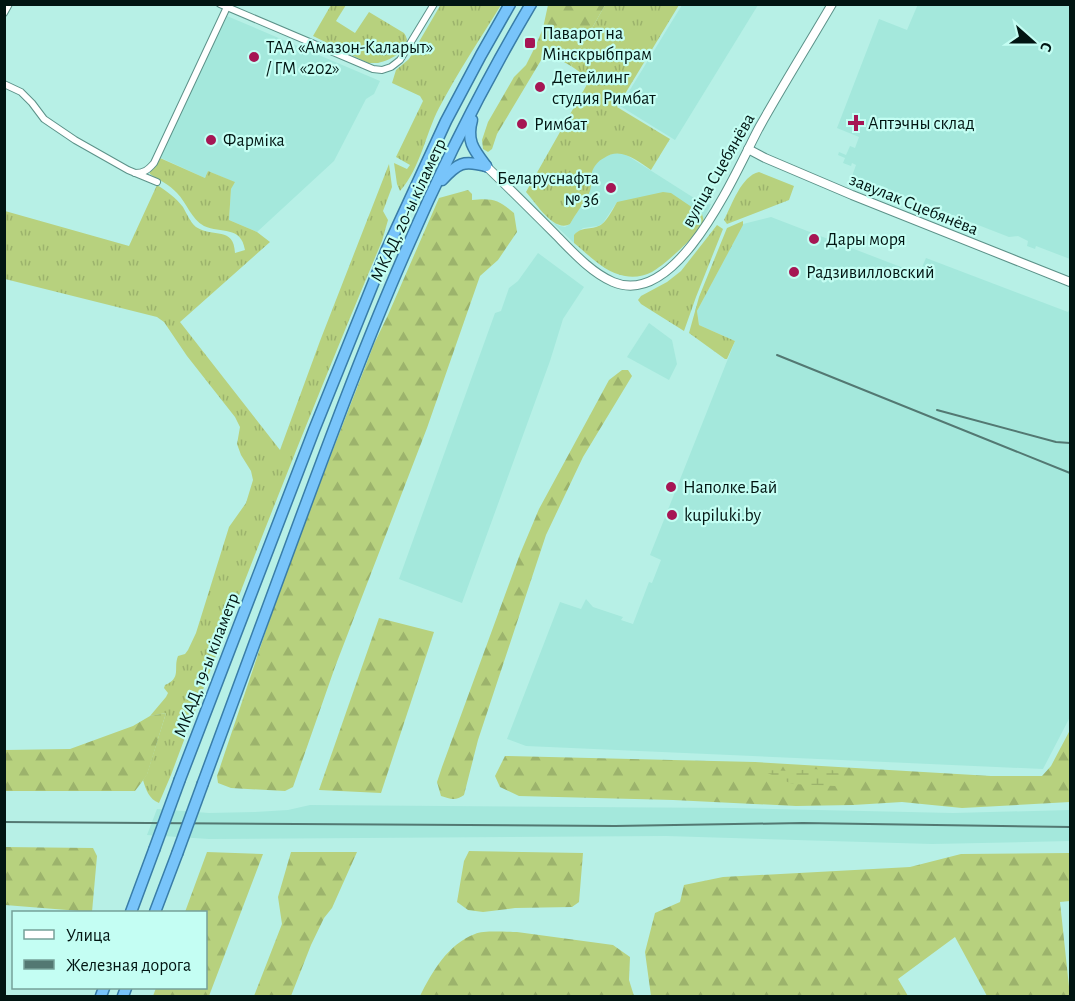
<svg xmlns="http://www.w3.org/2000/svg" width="1075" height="1001" viewBox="0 0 1075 1001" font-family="'Alegreya Sans',sans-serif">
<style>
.built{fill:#a4e8dc}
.grass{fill:url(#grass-tufts)}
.forest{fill:url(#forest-firs)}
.wetland{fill:url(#wetland-marsh)}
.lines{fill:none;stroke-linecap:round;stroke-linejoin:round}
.minor-casing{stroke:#5c9289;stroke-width:8}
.tertiary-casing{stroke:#5c9289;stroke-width:10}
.trunk-casing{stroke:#397da8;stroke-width:13}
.minor{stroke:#fff;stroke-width:6}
.tertiary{stroke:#fff;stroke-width:8}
.trunk{stroke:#78c4fa;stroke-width:10}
.rail{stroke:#537872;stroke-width:2}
.trunk-bridge-casing{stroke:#397da8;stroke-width:13;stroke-linecap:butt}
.trunk-bridge{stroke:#78c4fa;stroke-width:10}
.poi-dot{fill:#a61654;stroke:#c4fef3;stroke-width:2}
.labels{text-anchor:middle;stroke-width:4.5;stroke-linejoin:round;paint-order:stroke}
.poi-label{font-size:18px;fill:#011512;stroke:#c4fef3;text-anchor:start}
.street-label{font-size:18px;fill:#011512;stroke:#c4fef3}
</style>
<defs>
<pattern id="grass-tufts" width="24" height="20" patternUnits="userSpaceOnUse" patternTransform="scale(1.5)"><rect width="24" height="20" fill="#b7d17e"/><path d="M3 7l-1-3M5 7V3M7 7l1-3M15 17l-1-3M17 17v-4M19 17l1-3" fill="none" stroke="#9cb36c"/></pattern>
<pattern id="forest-firs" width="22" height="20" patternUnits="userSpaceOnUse" patternTransform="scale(1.5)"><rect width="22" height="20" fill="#b7d17e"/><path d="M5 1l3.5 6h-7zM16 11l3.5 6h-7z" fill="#9cb36c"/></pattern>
<pattern id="wetland-marsh" width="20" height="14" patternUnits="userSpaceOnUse" patternTransform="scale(1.5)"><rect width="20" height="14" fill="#b7d17e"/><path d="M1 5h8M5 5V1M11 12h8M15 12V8" fill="none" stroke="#9cb36c"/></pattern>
</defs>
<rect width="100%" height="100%" fill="#b7f0e6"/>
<g class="built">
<path d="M918,4L1070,5V259L1036,246L1035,249L1027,246L1028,241L1018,236L1009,237L852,176L856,165L852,163L851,166L843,163L845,158L838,155L839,152L846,155L850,146L855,148L859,137L837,128L879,19L907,30Z"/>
<path d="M682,5H758L675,140L620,106Z"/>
<path d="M227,16L380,81L374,94L366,99L334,161L257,232L229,220L231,189L234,182L208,171L205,178L159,157Z"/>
<path d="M614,153H622L628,156L705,205L711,204L703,221V217L617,202L603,223L598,226L583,228L574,235V243L552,222L560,226L565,227L570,224L590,190L592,171L595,165L602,158Z"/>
<path d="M771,217L919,274L926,258L1068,312L1070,308V717L1043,769L526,746L507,739L560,602L581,609L586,599L593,607L623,617L621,620L633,624L649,582L652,583L661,560L650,555L735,341L699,325L697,311L743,224Z"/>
<path d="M538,253L584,287L563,319L550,361L462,603L399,579L495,313L501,311L509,288L518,281Z"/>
<path d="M649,323L672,340L677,364L669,380L627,357Z"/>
<path d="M310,805L734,808L953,813L1070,810V841L932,844L666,836L209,839L147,835L157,809L209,813L255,812L288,810Z"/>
</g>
<g class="grass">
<path d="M441,4L501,5C480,39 458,72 439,108C425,135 421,167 400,191L397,184L394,163L407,169L410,165L396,157L423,101L420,96L392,83L396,70L409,59Z"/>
<path d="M331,5H346L336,21L355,33L369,12L404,33C415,48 391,60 378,63C376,63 370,63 368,63L313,36Z"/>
<path d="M605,5H679L617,107L670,139L651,170C637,161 621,146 604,158C598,161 594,166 592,172C591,178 592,185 590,191C585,202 576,213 570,224C554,233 536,203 526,192L590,79L571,66Z"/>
<path d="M160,158L205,178L208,171L235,182L231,189L229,220L257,232L270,242L180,322L280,450L320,341L389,164L392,187L383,211L388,220L382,241C308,417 238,595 171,775L159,803C149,799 146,790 143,780L147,774L166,713L150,716L166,697L168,693L164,688L165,685C182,678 173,668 178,656L185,654L188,650L196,633L229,527L246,503L253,480L251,471L241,455L237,444L240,427L235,417L187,356L164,322L157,317L5,279V211L129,246L157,185C168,192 175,197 183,207C187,214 190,222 196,227C213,238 234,226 235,253L245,250C241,225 221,234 204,226C191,219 187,203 177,193C170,185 159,180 150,174V171Z"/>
<path d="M759,172L794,186L789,200L727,224L724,220C732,205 741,176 759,172Z"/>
<path d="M663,192L671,193L702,214C703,218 704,219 703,223C699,234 663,266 652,272C644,276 634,278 625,276C605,273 589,255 574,243V235C583,225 593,231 602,224C608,219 613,209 617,202Z"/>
<path d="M743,221V225L697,311L699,325L735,341L727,359H725L689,333L699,297L727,228Z"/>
<path d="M717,225L723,229L696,297L684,331L641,304L638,300L641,296L667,282L681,271Z"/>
</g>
<g class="forest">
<path d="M548,5H605L571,66L546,52L497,134L492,149L488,152L483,149L482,140L488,122L514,77L526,65L536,45L543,28Z"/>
<path d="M468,190L472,194V200C494,198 498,200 514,213L517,232L498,260L480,276L427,428L335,667L293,787L285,791L231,788L218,783L217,776L286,571L374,344L388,315L439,198Z"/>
<path d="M622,370H628L632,376L583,457L546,535L478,740L464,795C456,801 450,799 441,796L437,782L442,767L520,554L539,509L609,380Z"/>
<path d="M379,618L434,632L381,793L319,790Z"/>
<path d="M166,713L147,775L135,791H5V750L70,749L133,726L150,716Z"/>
<path d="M1070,730V802L962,808L902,802L853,805L796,806L673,800L519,796L500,787L495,776L505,756L755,762L991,776H1042L1051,766Z"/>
<path d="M4,847L93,848L97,856L92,912L5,905Z"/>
<path d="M469,851L583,853L579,902L572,907L515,908L483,912L468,910L457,902L464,861Z"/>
<path d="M207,852L263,854L209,996H153L156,988H206V912H185Z"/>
<path d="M291,852H357L332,908L324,918L311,945L291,996H254L282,924L278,897Z"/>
<path d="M1070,853V901L1060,902L1070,996H987L955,937L898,979L908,996H651L645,952L655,913L680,902L684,885L723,877L910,867L961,854Z"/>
<path d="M517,932L613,945L630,957L629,980L634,996H420C432,972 448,944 475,934C483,930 507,932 517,932Z"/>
</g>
<path class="wetland" d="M811,769L832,770L844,776L835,786L792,784L761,770L793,771Z"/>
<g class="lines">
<defs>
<g id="minor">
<path d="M220,4L373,69L382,70L391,67L400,60L434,4"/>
<path d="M4,13L9,4"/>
<path d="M4,84L21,92L32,103L44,119L75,140L128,170L157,182"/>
<path d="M135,173C144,173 148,170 154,163L227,7"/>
</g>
<g id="tertiary">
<path d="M748,149L765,158L852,195L1070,282"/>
<path d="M486,166C509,188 531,210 554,233C571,250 590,272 613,282C679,310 737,168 760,126C783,85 808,45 832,4"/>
</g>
<g id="trunk">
<path d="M472,120C466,141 474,150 486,166"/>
<path d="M442,180C458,163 463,160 486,166"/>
<path d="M180,779L314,430L387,249L446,121L481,55L510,4"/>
<path d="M203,783C235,695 268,608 300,520C333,431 366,342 404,255C441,169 483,85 531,4"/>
<path d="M131,912L154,850"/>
<path d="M155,912L177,854"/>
<path d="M101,996L104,988"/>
<path d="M123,996L126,988"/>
</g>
</defs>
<use href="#minor" class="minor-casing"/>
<use href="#tertiary" class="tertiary-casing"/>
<use href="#trunk" class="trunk-casing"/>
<use href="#minor" class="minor"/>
<use href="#tertiary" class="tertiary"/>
<use href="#trunk" class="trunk"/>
<g class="rail">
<path d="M777,355L1070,473"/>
<path d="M937,410L1056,442L1070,443"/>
<path d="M4,822L615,826L803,823L1070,827"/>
</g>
<defs>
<g id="trunk-bridge">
<path d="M154,850L180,779"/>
<path d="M177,854L203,783"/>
</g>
</defs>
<use href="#trunk-bridge" class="trunk-bridge-casing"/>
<use href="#trunk-bridge" class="trunk-bridge"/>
</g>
<g class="poi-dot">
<rect x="524" y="37" width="12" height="12" rx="3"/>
<circle cx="254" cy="57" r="6"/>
<circle cx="540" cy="87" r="6"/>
<path d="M853 114h6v6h6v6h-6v6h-6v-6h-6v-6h6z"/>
<circle cx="522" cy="124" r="6"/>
<circle cx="211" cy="140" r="6"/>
<circle cx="611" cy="188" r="6"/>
<circle cx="814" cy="239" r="6"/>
<circle cx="794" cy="272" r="6"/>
<circle cx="671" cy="487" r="6"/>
<circle cx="672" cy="515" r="6"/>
</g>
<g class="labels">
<g class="poi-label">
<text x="542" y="39">Паварот на<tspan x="542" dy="21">Мінскрыбпрам</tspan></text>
<text x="266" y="53">ТАА «Амазон-Каларыт»<tspan x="266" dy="21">/ ГМ «202»</tspan></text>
<text x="552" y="83">Детейлинг<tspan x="552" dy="21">студия Римбат</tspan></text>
<text x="868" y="129">Аптэчны склад</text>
<text x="534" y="130">Римбат</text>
<text x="223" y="146">Фарміка</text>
<text x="599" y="184" text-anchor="end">Беларуснафта<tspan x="599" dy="21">№ 36</tspan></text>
<text x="826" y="245">Дары моря</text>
<text x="806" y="278">Радзивилловский</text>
<text x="683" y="493">Наполке.Бай</text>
<text x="684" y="521">kupiluki.by</text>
</g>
<g class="street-label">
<text transform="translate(718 170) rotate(-60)" y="6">вуліца Сцебянёва</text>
<text transform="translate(914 204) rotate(22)" y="6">завулак Сцебянёва</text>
<text transform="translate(408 210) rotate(-65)" y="6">МКАД, 20-ы кіламетр</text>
<text transform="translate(206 665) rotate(-69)" y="6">МКАД, 19-ы кіламетр</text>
</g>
</g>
<rect width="1075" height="1001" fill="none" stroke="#011512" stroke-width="12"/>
<rect x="12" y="911" width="195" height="78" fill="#c4fef3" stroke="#76a199" stroke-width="1.5"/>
<rect x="24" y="930" width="30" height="9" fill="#ffffff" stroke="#76a199" stroke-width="1.5"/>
<text x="66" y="941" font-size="18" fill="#011512">Улица</text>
<rect x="24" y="960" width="30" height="9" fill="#537872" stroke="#76a199" stroke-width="1.5"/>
<text x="66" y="971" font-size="18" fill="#011512">Железная дорога</text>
<g transform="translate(1033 42) rotate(111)" stroke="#c4fef3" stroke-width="4.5" paint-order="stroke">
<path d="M0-4.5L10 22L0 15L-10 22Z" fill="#011512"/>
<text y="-9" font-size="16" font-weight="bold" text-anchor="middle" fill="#011512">С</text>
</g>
</svg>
